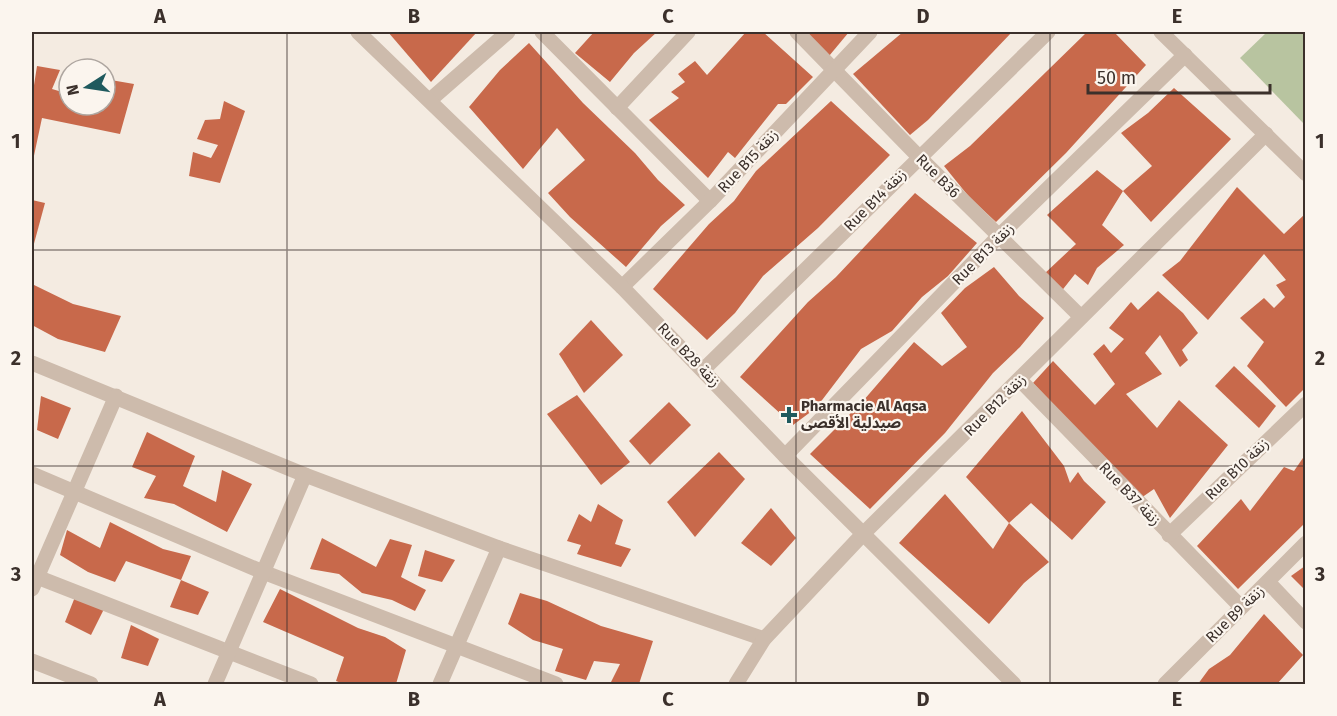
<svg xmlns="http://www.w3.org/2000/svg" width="1337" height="716" viewBox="0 0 1337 716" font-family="'Fira Sans','Noto Sans Arabic',sans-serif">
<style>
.green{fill:#b8c4a0}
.building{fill:#c8694b}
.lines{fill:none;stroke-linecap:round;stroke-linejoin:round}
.minor{stroke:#cdbbac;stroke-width:15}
.tertiary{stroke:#cdbbac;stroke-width:15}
.grid{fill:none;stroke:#3b302b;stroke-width:1.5;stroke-opacity:0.55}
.poi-dot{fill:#1f5a5e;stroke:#fbf5ee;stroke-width:2}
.labels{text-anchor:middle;stroke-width:4.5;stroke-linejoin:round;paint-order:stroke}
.street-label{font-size:15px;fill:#3b302b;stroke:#fbf5ee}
.poi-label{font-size:15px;font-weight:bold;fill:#3b302b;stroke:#fbf5ee;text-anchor:start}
.neatline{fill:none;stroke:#3b302b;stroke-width:2}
.grid-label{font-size:20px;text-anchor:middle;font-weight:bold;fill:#3b302b}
</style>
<rect width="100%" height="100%" fill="#f4ebe1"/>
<path class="green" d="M1267,32H1305V125L1240,58Z"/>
<g class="building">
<path d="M388,32H477L431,82Z"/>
<path d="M594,32H657L634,53L610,82L575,53Z"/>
<path d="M746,32H763L813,77L786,104H778L735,158L728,152L708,178L649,120L679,98L671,92L685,82L678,74L695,61L707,75Z"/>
<path d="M803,32H849L829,56Z"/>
<path d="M903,32H1012L928,120L910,135L853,74Z"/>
<path d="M1087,32H1114L1146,65L1066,153L996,222L970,198L944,166L970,146Z"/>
<path d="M529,43L583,103L635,153L658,180L685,205L661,226L626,267L570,217L548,193L585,160L557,128L523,169L469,107L500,70Z"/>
<path d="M37,66L60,70L52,89L69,94V105H105V79L134,84L120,134L42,118L32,165V98Z"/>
<path d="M1174,88L1231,139L1151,222L1123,191L1152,166L1121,133L1148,113Z"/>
<path d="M224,101L245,111L220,183L189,176L193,152L211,158L218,145L197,139L205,120L220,119Z"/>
<path d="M831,101L890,155L818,228L763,276L735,313L707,340L653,289L709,224L734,201L756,171Z"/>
<path d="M1097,170L1123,191L1102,225L1124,245L1097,268L1088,285L1075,274L1060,293L1043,275L1076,244L1047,215Z"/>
<path d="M1237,187L1284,234L1305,214V388L1286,407L1247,366L1264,342L1240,318L1264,298L1274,308L1285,297L1276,285L1286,280L1264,254L1208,320L1162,275L1180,261Z"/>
<path d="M915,193L977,243L948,276L922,297L892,331L861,349L816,408L793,425L740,377L808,302L836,277Z"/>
<path d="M32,200L45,203L32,251Z"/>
<path d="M994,267L1019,296L1044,318L1020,347L993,373L945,433L870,509L810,454L863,401L914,342L942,366L967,347L941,313L965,288Z"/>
<path d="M32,284L73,304L121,316L105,352L58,339L32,325Z"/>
<path d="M1158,291L1183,313L1198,333L1182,350L1188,360L1180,367L1160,335L1145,353L1162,374L1126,394L1157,428L1179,400L1228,445L1170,518L1154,489L1141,498L1033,383L1053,361L1095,405L1115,384L1093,354L1104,344L1111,353L1124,339L1109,328L1131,302L1138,310Z"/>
<path d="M591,320L623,355L584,393L559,354Z"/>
<path d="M1234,366L1276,406L1259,428L1215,386Z"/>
<path d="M577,395L630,462L601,485L547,414Z"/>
<path d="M41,396L71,408L58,439L37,430Z"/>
<path d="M669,402L691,425L650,465L629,441Z"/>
<path d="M1022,411L1064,466L1070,483L1078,472L1084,481L1106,502L1072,540L1031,503L1009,523L966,477Z"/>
<path d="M147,432L195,456L183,486L216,502L222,470L252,484L227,532L174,504L144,498L156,476L132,467Z"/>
<path d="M719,452L745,479L695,537L667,502Z"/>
<path d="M1305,455V523L1238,589L1197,546L1241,499L1250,511L1284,467L1294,471Z"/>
<path d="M945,494L993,549L1009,523L1049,562L1024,583L989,624L899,543Z"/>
<path d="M598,504L623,520L615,544L631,549L621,567L577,554L581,545L567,541L579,514L591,522Z"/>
<path d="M771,508L796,538L771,566L741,543Z"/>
<path d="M110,522L163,549L191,556L181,580L126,561L115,582L88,572L60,555L67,530L100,548Z"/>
<path d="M322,538L376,567L390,539L412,545L401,577L426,590L415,611L392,600L362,593L339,574L310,569Z"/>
<path d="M425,550L455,560L442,582L418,576Z"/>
<path d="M1305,566V590L1291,576Z"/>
<path d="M181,580L209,592L198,615L170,607Z"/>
<path d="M280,589L358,628L385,637L406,650L396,684H344L336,681L344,657L263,622Z"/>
<path d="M520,593L547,601L601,626L653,641L639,684H610L620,664L594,661L586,680L555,671L563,649L533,640L508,624Z"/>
<path d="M75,597L104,609L91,635L65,622Z"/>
<path d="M1264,614L1303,655L1277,684H1198L1209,669L1230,655Z"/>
<path d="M131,625L159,639L148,666L121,658Z"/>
</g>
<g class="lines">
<g class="minor">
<path d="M542,32L710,201"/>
<path d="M797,32L919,157L1081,317"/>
<path d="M1161,32L1306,174"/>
<path d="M430,100L508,32"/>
<path d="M617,108L688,32"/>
<path d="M622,287L710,201L870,32"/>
<path d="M32,363L305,475L499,548L764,639"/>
<path d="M1020,380L1241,607"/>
<path d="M785,456L999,236L1185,55"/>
<path d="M32,474L263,572L556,684"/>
<path d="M1169,535L1306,404"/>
<path d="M37,577L311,684"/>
<path d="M1268,582L1306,622"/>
<path d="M32,589L116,396"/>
<path d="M32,661L91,684"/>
<path d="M215,684L305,475"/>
<path d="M440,684L499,548"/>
<path d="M736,684L764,639L863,534L1266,134"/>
<path d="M1165,684L1306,543"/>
</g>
<g class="tertiary">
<path d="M358,32L622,287L785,456L1014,684"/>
<path d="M703,370L1048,32"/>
</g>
</g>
<path class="grid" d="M287,32V684M541,32V684M796,32V684M1050,32V684M32,250H1306M32,466H1306"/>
<path class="poi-dot" d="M786 406h6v6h6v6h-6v6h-6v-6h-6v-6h6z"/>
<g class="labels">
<g class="street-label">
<text transform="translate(748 161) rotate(-47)" y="5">Rue B15 زنقة</text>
<text transform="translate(938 176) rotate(45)" y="5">Rue B36</text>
<text transform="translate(875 200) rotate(-45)" y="5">Rue B14 زنقة</text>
<text transform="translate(983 254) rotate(-45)" y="5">Rue B13 زنقة</text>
<text transform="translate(689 355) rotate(46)" y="5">Rue B28 زنقة</text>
<text transform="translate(995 405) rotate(-45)" y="5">Rue B12 زنقة</text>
<text transform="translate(1237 469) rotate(-44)" y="5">Rue B10 زنقة</text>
<text transform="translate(1130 494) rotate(46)" y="5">Rue B37 زنقة</text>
<text transform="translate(1235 614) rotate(-44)" y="5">Rue B9 زنقة</text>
</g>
<g class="poi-label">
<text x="801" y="411">Pharmacie Al Aqsa<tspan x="801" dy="17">صيدلية الأقصى</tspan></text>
</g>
</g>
<rect width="1337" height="716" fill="none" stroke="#fbf5ee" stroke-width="66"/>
<g transform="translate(87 87) rotate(258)"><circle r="28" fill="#fbf5ee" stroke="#aea6a0" stroke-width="1.5"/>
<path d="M0-4.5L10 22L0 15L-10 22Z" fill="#1f5a5e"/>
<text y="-9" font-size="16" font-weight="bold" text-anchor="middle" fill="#3b302b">N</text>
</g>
<path d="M1088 84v9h182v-9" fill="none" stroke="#3b302b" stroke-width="3"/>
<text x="1097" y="84" font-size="18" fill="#3b302b" stroke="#fbf5ee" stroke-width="4.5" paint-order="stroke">50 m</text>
<rect x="33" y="33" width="1271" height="650" class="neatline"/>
<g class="grid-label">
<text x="160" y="23">A</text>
<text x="414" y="23">B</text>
<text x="668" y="23">C</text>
<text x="923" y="23">D</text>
<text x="1177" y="23">E</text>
<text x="16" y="148">1</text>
<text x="1320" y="148">1</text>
<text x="16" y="365">2</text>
<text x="1320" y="365">2</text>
<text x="16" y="581">3</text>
<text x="1320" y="581">3</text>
<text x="160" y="706">A</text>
<text x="414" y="706">B</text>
<text x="668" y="706">C</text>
<text x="923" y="706">D</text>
<text x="1177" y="706">E</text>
</g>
</svg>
